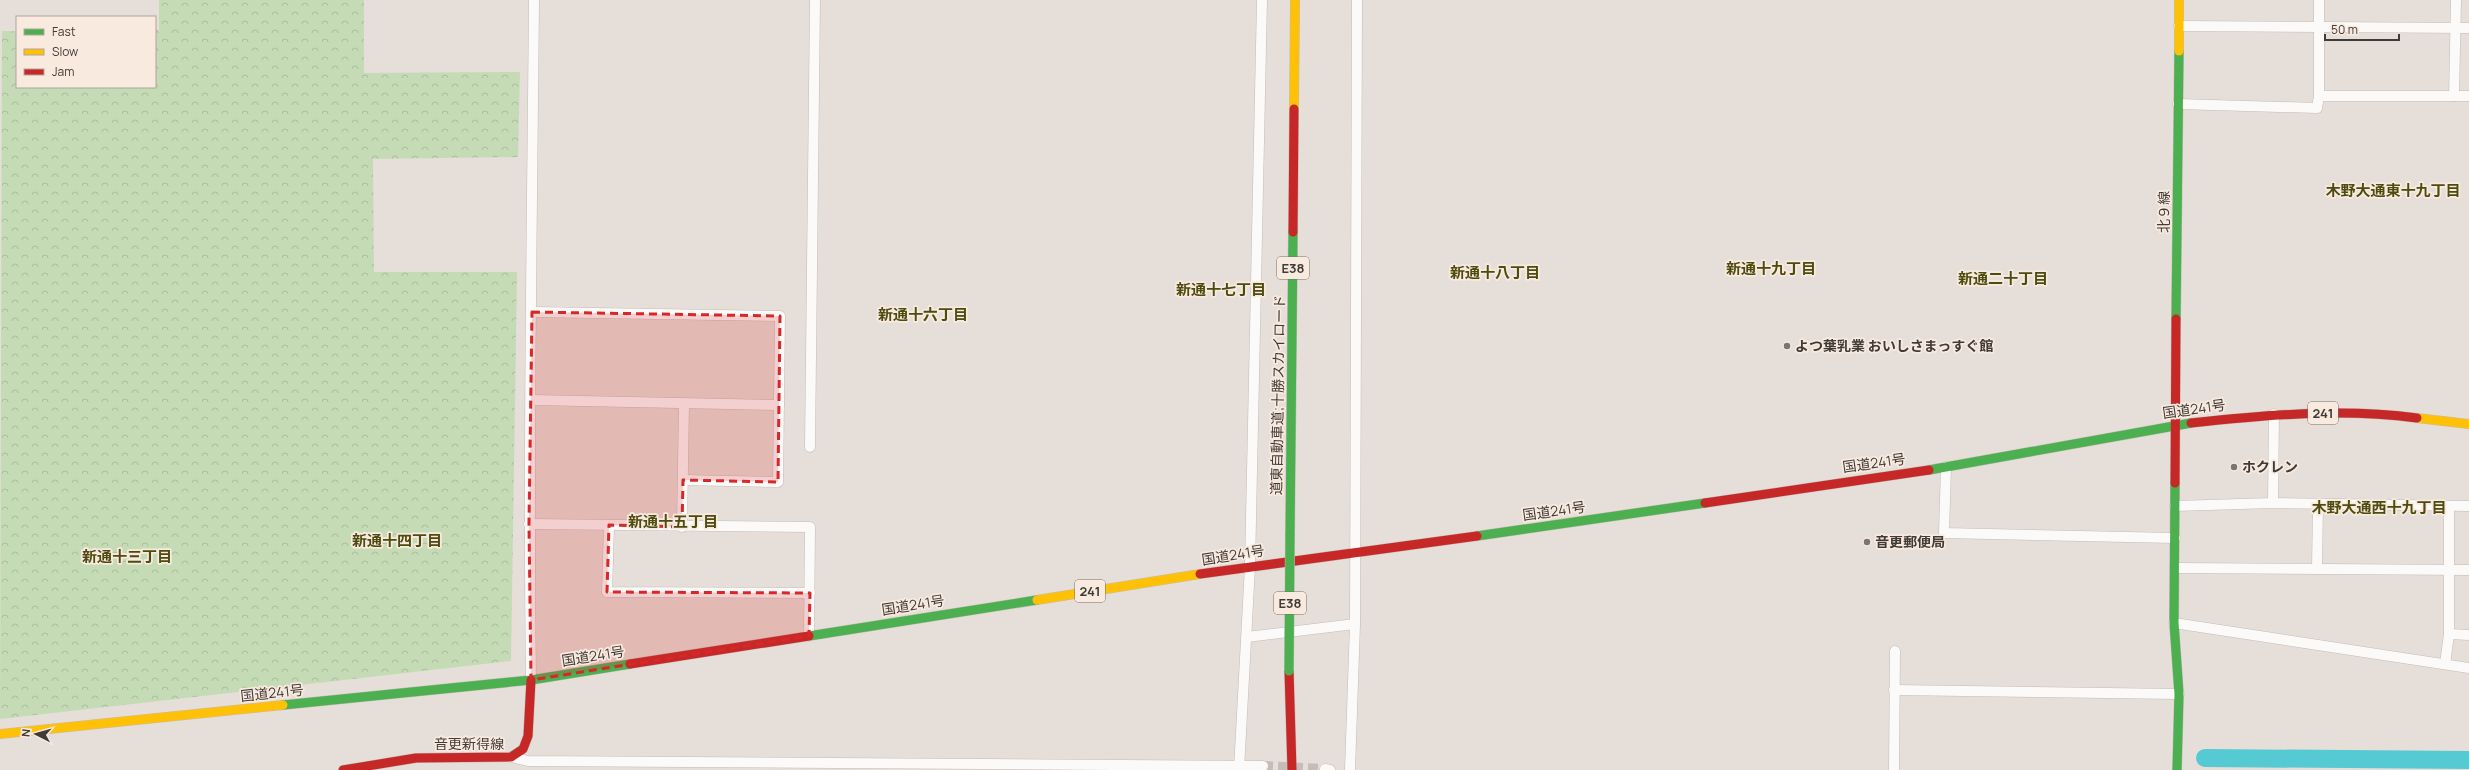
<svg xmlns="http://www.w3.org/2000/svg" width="2469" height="770" viewBox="0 0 2469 770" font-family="Manrope,'Noto Sans JP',sans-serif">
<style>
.forest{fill:url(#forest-crowns)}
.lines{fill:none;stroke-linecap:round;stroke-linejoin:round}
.river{stroke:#56cad2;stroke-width:18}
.street-tunnel{stroke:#c5bdb8;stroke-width:10;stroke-dasharray:10 5;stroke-linecap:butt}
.street-casing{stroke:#c3bcb7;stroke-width:11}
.fast-casing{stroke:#c3bcb7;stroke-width:10}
.slow-casing{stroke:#c3bcb7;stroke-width:10}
.jam-casing{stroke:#c3bcb7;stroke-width:10}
.street{stroke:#fbfaf9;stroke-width:10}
.fast{stroke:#4caf50;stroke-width:9}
.slow{stroke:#ffc107;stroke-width:9}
.jam{stroke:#c62828;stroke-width:9}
.fast-bridge-casing{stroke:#c3bcb7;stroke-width:10;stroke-linecap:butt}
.fast-bridge{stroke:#4caf50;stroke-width:9}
.marked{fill:#d62828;fill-opacity:0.2;stroke:#d62828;stroke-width:3;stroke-dasharray:8 5;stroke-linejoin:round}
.poi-dot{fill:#7b746f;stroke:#f9eadf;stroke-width:1.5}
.labels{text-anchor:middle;stroke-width:3.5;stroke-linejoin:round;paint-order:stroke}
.shield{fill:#f9eadf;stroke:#787069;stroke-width:1}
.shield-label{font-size:13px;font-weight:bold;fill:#413b37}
.street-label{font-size:14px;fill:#413b37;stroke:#f9eadf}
.poi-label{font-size:14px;font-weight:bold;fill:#413b37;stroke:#f9eadf;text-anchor:start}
.neighbourhood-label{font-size:15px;font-weight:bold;fill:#4d4c0e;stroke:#f9eadf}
</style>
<defs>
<pattern id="forest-crowns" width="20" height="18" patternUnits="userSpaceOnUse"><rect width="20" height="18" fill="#c5dbb6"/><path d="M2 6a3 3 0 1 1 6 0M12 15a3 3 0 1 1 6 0" fill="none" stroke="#aabd9d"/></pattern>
</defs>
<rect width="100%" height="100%" fill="#e6ded8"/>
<path class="forest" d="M159,0H364V73L520,72L518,157L373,159L374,272H517L511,661L0,719L2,31H17V87H155V30H159Z"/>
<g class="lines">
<path class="river" d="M2205,758L2469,760"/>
<path class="street-tunnel" d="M1263,766L1325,769"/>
<defs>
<g id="street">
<path d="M2179,26L2469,28"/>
<path d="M2319,96H2469"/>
<path d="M2454,96L2456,0"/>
<path d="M2178,104L2317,108L2319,96V0"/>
<path d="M532,312L780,316L778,482L683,480"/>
<path d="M532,400L779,405"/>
<path d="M810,447L815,0"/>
<path d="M1946,467L1944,533L2175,538"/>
<path d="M2273,503L2274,414"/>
<path d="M2175,506L2273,503L2469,506"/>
<path d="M529,524L810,527L809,636"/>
<path d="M609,525L607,592L810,593"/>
<path d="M682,527L684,404"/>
<path d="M2175,568L2469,570"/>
<path d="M2317,569L2318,504"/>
<path d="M2174,623L2469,668"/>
<path d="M2449,634L2469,635"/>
<path d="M1247,637L1355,624"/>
<path d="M2445,664L2449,634V506"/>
<path d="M531,680C528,454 532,227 534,0"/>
<path d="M1894,690L2179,694"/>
<path d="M511,757L528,761L1263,766"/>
<path d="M1325,769L1330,770"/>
<path d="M1239,770L1250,566L1262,0"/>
<path d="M1350,770L1355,624L1357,0"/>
<path d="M1894,770L1895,651"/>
</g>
<g id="fast">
<path d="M2176,319L2179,51"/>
<path d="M1929,470L2191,423"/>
<path d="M2175,483L2174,623L2179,694L2177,770"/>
<path d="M1290,536L1293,232"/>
<path d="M1477,536L1705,503"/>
<path d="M809,636L1037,600"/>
<path d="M283,705L531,680L630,664"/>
</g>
<g id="slow">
<path d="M2179,51V0"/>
<path d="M1294,109L1295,0"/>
<path d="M2417,418L2469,424"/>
<path d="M1037,600L1200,574"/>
<path d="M0,734L283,705"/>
</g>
<g id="jam">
<path d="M1293,232L1294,109"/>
<path d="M2191,423C2266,415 2341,408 2417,418"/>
<path d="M2175,483L2176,319"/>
<path d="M1705,503L1929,470"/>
<path d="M1200,574L1477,536"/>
<path d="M630,664L809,636"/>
<path d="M1289,671L1292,770"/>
<path d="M343,770L416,758L511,757L523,749L528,736L531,680"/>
</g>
</defs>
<use href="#street" class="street-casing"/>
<use href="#fast" class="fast-casing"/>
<use href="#slow" class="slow-casing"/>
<use href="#jam" class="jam-casing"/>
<use href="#street" class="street"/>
<use href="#fast" class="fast"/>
<use href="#slow" class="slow"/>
<use href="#jam" class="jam"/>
<defs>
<path id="fast-bridge" d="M1289,671L1290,536"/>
</defs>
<use href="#fast-bridge" class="fast-bridge-casing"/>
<use href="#fast-bridge" class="fast-bridge"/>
</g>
<path class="marked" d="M532,312L780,316L778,482L683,480L682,527L609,525L607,592L810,593L809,636L531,680L529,524Z"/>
<g class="poi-dot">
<circle cx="1787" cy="346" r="4"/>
<circle cx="2234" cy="467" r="4"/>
<circle cx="1867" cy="542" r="4"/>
</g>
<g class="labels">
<g class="shield">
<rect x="1277" y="257" width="32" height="22" rx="3"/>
<rect x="2308" y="402" width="30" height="22" rx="3"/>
<rect x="1075" y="580" width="30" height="22" rx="3"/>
<rect x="1274" y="592" width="32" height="22" rx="3"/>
</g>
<g class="shield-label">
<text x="1293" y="273">E38</text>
<text x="2323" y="418">241</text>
<text x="1090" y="596">241</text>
<text x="1290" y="608">E38</text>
</g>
<g class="street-label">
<text transform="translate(2164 212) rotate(-90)" y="5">北９線</text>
<text transform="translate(1278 395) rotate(-89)" y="5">道東自動車道;十勝スカイロード</text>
<text transform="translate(2194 409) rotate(-8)" y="5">国道241号</text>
<text transform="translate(1874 463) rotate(-8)" y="5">国道241号</text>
<text transform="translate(1554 511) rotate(-8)" y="5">国道241号</text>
<text transform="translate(1233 555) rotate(-9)" y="5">国道241号</text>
<text transform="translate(913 605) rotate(-9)" y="5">国道241号</text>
<text transform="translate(593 656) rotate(-9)" y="5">国道241号</text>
<text transform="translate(272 693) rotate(-6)" y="5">国道241号</text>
<text x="469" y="749">音更新得線</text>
</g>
<g class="poi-label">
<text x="1795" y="351">よつ葉乳業 おいしさまっすぐ館</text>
<text x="2242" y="472">ホクレン</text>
<text x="1875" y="547">音更郵便局</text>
</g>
<g class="neighbourhood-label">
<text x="2393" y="196">木野大通東十九丁目</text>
<text x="1771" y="274">新通十九丁目</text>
<text x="1495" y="278">新通十八丁目</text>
<text x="2003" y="284">新通二十丁目</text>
<text x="1221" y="295">新通十七丁目</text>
<text x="923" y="320">新通十六丁目</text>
<text x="2379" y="513">木野大通西十九丁目</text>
<text x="673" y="527">新通十五丁目</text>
<text x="397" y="546">新通十四丁目</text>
<text x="127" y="562">新通十三丁目</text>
</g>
</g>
<rect x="16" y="16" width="140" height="72" fill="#f9eadf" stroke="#afa49c"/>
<rect x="24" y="29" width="20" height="6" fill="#4caf50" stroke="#afa49c"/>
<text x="52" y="36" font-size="12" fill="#413b37">Fast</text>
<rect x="24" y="49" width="20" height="6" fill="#ffc107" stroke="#afa49c"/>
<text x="52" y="56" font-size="12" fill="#413b37">Slow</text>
<rect x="24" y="69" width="20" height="6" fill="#c62828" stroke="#afa49c"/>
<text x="52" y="76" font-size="12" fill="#413b37">Jam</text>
<g transform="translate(36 734) rotate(276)" stroke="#f9eadf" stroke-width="3" paint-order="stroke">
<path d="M0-3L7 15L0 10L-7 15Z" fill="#413b37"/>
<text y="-6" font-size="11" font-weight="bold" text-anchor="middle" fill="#413b37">N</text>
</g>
<path d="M2325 34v6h74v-6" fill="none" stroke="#413b37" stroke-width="2"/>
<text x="2331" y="34" font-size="12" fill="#413b37" stroke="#f9eadf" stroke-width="3" paint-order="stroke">50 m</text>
</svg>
